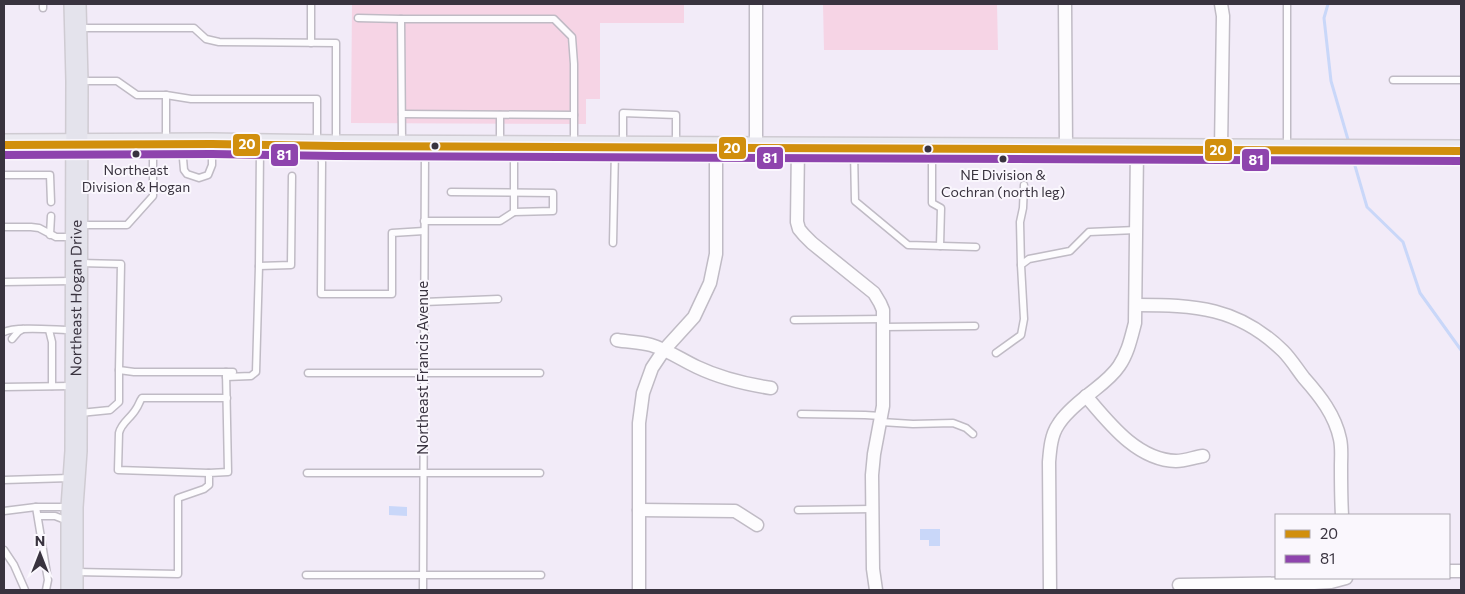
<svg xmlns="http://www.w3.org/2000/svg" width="1465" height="594" viewBox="0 0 1465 594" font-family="Commissioner,sans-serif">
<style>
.green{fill:#f6d4e5}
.water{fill:#c9d7f9}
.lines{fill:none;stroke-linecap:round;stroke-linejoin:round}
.stream{stroke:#c9d7f9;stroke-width:3}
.service-casing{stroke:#c0bbc5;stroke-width:9}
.minor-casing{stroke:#c0bbc5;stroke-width:15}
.primary-casing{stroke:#cfcbd2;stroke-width:24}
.trunk-casing{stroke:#cfcbd2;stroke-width:24}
.service{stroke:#fdfcfe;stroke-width:6}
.minor{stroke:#fdfcfe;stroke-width:12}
.primary{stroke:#eae9f0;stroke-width:21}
.trunk{stroke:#e4e3ec;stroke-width:21}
.bus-1-casing{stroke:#faf7fd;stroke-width:11}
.bus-2-casing{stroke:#faf7fd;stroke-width:11}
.bus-1{stroke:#d18f0d;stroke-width:8}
.bus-2{stroke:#8e44ad;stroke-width:8}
.bus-dot{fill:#39333f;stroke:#faf7fd;stroke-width:2}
.labels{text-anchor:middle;stroke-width:4;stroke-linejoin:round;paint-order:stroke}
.bus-label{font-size:14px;fill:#39333f;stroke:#faf7fd}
.street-label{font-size:15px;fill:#39333f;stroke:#faf7fd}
.line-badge{stroke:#faf7fd;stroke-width:2}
.badge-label{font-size:14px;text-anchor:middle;font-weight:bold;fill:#fff}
</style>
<rect width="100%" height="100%" fill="#f2ebf8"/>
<g class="green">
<path d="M352,4H684V23H600V99H586V124L351,123Z"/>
<path d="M823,4H997L998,50H824Z"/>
</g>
<g class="water">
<path d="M389,506L407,507V516L389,515Z"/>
<path d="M920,529H940V546H929V540H920Z"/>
</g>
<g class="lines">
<g class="stream">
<path d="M1328,4L1324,18L1331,81L1349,143"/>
<path d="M1353,159L1367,207L1403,242L1420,293L1461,350"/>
</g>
<defs>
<g id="service">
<path d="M43,4V8"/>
<path d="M311,4V43"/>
<path d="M358,18L401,19"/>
<path d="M78,28H194L206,39L219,42L336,43V142"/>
<path d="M1393,80H1461"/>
<path d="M81,81H117L137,95H166L191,99H317V145L322,162L321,294H392V233L424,231"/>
<path d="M402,114L574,115"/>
<path d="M500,115V145"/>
<path d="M166,142V95"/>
<path d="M402,142L401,19H554L572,37L574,64V145"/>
<path d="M623,144V113L676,115V143"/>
<path d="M182,147L184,170L187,174L199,178L208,175L212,165V146"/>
<path d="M1287,148V4"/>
<path d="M854,151L855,201L908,245L976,247"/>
<path d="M932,152V203L941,208L940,246"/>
<path d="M4,175H50L51,202"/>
<path d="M451,192L553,193V211L514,212"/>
<path d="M424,221H500L514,212V150"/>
<path d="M80,225H127L153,196V146"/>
<path d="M4,227H31L39,228L56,237H73"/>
<path d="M50,235L51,216"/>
<path d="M613,243L615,150"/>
<path d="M80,263L121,264L119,370"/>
<path d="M1021,265L1020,222L1023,208L1024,185"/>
<path d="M259,266L291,265L292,176"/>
<path d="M4,282L72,281"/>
<path d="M424,302L498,299"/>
<path d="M794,320L884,319"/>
<path d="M883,327L975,326"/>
<path d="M49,330L52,342V386"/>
<path d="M4,332C16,326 56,330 72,330"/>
<path d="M12,339L18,332L23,329"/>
<path d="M996,353L1021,335L1024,319L1021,265L1029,259L1070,251L1089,232L1136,230"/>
<path d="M308,373H540"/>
<path d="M226,377L251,376L256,372L259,266L260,148"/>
<path d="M4,387L72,386"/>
<path d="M80,413L110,410L119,402V370L134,372H233"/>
<path d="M801,414L865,415L881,416"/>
<path d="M881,422L913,424L953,423L966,428L973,434"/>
<path d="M209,473L118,470L119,433C121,423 131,418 136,409C139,405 139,402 142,398H227"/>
<path d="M307,473H540"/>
<path d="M4,480L70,478"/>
<path d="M36,507L48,580L46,590"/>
<path d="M798,510L873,509"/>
<path d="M4,511L36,507H70"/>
<path d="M38,516H55L68,521"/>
<path d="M4,550L14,565L25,590"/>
<path d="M76,572L178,574V498L204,489L209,485V473L228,472L226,372"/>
<path d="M306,575H541"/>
<path d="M423,590L425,149"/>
</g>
<g id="minor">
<path d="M756,4V147"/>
<path d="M1065,4L1066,148"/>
<path d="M798,147L797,222L799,229L804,235L812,243L874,293L880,303L883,310V406L874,454L872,475L873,569L876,590"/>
<path d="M1221,149L1223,16L1221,4"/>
<path d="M1136,305C1195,305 1238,307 1283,351C1291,359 1297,369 1304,378C1320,396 1335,415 1340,439C1342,448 1341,457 1341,466C1341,482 1341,499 1342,515"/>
<path d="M617,340C628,342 640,342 651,345C668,350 682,360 697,367C720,378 745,384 771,388"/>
<path d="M1086,396C1109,423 1137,460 1176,461C1185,461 1195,457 1203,456"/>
<path d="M639,510L735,511L757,525"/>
<path d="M1449,571H1461"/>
<path d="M1179,585L1314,583L1331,582L1346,578"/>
<path d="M639,590V423L643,393L652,368L664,350L694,317L710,283L716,254V147"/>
<path d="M1050,590L1049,462C1050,450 1051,435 1058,425C1064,415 1079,402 1088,395C1099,386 1111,378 1119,366C1128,353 1131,338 1135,323L1137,149"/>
</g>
<path id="primary" d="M4,145L212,144L336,146L1461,151"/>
<g id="trunk">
<path id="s1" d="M72,590V507L76,451L77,81L75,4"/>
</g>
</defs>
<use href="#service" class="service-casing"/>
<use href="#minor" class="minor-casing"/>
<use href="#primary" class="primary-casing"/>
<use href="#trunk" class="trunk-casing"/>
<use href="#service" class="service"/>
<use href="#minor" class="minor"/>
<use href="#primary" class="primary"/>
<use href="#trunk" class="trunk"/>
<defs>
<path id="bus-1" d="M4,145L212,144L336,146L1461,151"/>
<path id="bus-2" d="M4,155L212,154L336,156L1461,161"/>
</defs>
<use href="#bus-1" class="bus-1-casing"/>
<use href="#bus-2" class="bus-2-casing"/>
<use href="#bus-1" class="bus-1"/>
<use href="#bus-2" class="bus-2"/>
</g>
<g class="bus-dot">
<circle cx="435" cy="146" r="4.5"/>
<circle cx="928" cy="149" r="4.5"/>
<circle cx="136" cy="154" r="4.5"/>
<circle cx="1003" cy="159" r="4.5"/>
</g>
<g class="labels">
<g class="bus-label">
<text x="136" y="175">Northeast<tspan x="136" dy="17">Division &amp; Hogan</tspan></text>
<text x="1003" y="180">NE Division &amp;<tspan x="1003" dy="17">Cochran (north leg)</tspan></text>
</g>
<g class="street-label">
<text dy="5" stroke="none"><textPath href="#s1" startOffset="292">Northeast Hogan Drive</textPath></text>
<text transform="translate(423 368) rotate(-90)" y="5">Northeast Francis Avenue</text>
</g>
</g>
<g class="line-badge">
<rect x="232" y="133" width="29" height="24" rx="5" fill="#d18f0d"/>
<rect x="718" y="136" width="29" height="24" rx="5" fill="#d18f0d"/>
<rect x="1204" y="138" width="29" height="24" rx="5" fill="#d18f0d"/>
<rect x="270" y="143" width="29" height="24" rx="5" fill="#8e44ad"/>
<rect x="756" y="146" width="28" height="24" rx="5" fill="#8e44ad"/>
<rect x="1241" y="148" width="29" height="24" rx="5" fill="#8e44ad"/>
</g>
<g class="badge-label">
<text x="247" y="149">20</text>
<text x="732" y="153">20</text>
<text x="1218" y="155">20</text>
<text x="284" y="160">81</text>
<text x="770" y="163">81</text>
<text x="1256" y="165">81</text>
</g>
<rect width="1465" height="594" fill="none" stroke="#39333f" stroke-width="10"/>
<rect x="1275" y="514" width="175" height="65" fill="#faf7fd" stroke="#ada9b1"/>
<rect x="1285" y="530" width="25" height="8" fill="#d18f0d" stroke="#ada9b1"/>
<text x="1320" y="539" font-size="15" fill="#39333f">20</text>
<rect x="1285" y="555" width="25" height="8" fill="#8e44ad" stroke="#ada9b1"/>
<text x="1320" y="564" font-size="15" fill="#39333f">81</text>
<g transform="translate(40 554)" stroke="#faf7fd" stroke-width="4" paint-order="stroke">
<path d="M0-4L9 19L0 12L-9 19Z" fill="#39333f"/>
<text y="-8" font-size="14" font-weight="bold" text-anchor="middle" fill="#39333f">N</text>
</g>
</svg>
